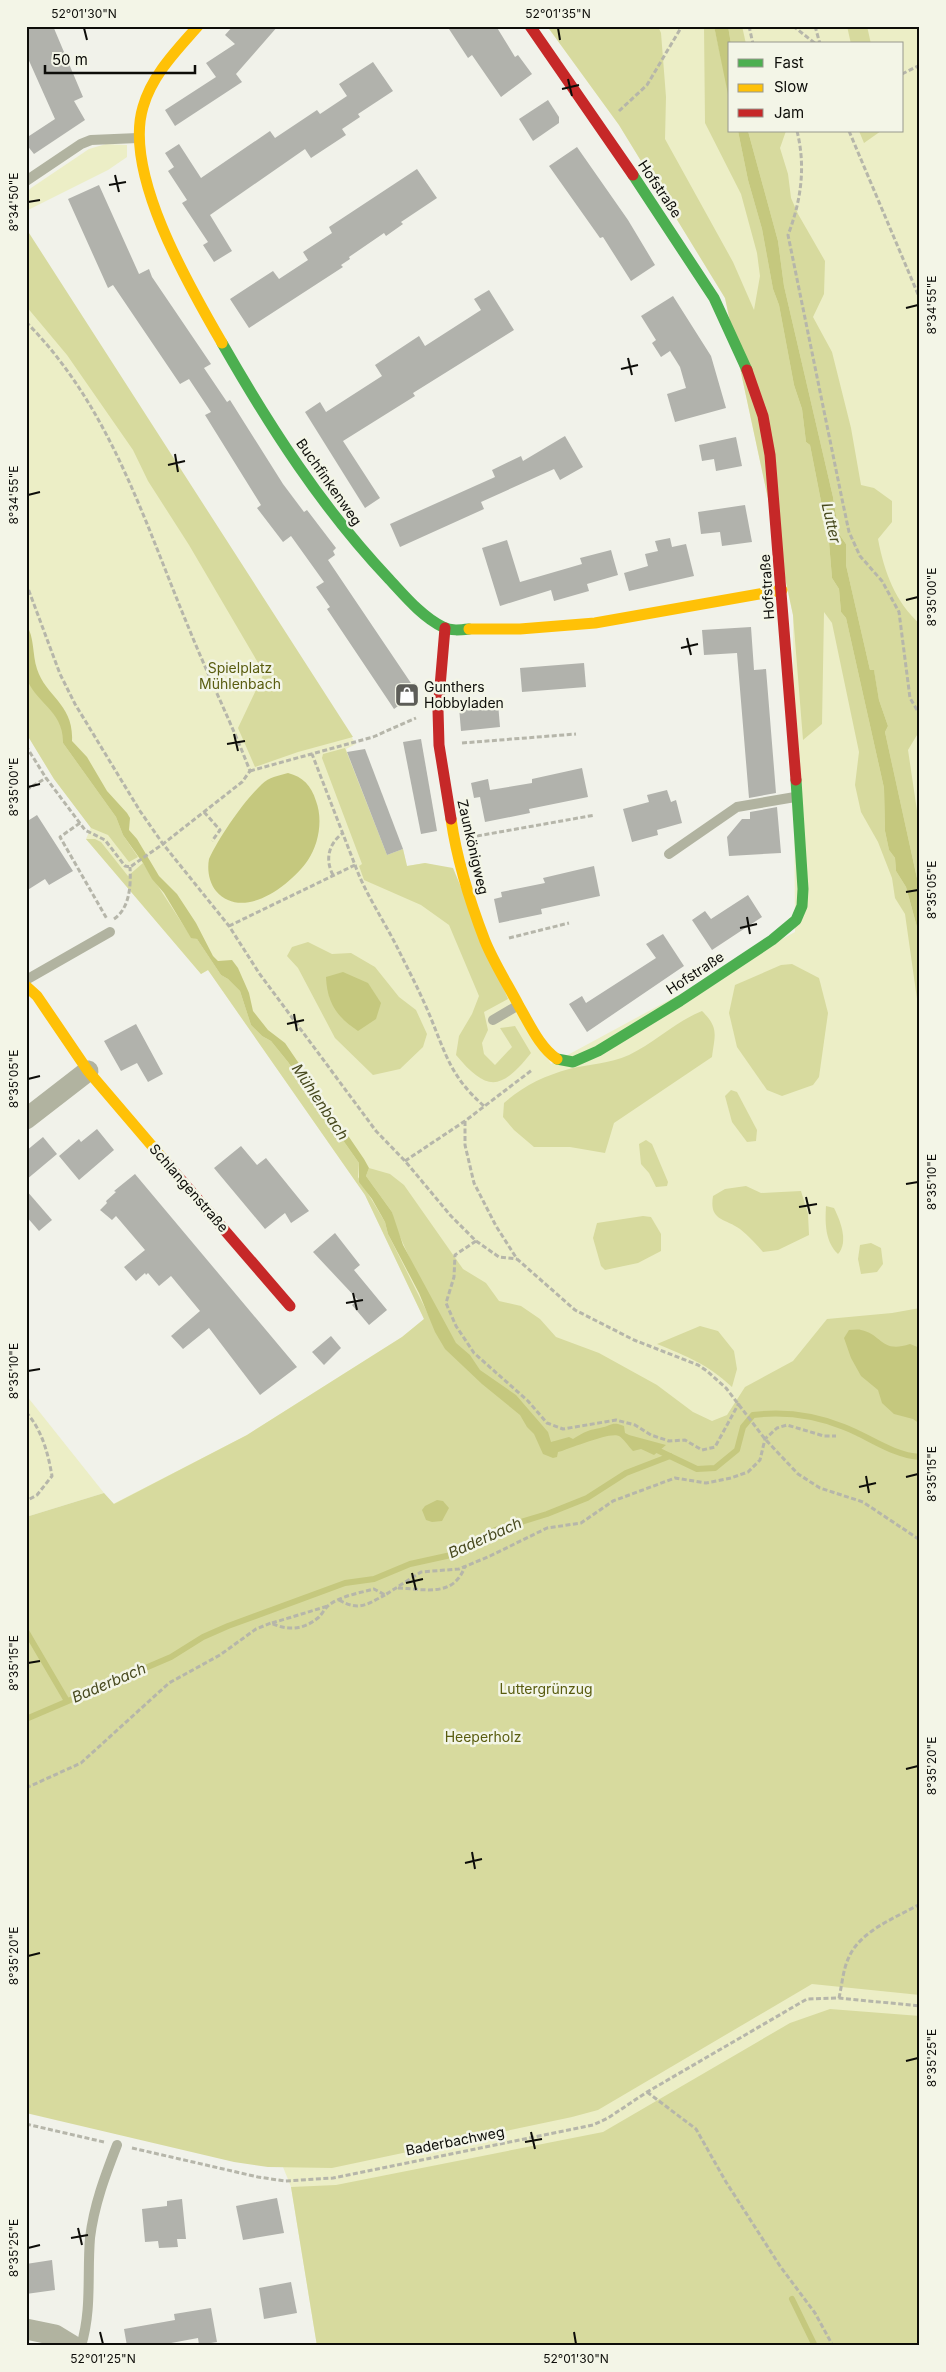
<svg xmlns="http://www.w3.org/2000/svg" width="946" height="2372" viewBox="0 0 946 2372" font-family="Inter,sans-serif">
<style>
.green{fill:#eceec6;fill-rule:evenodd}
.forest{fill:#d7da9e}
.water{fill:#c5c87e}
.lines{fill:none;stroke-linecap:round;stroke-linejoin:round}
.stream{stroke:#c5c87e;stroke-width:6}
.building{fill:#b1b2ac}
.path{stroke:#b6b6aa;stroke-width:3;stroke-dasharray:5 2.5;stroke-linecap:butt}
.lane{stroke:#b1b3a0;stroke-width:10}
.street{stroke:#b1b3a0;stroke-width:21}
.fast{stroke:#4caf50;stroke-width:11}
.slow{stroke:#ffc107;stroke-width:11}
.jam{stroke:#c62828;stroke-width:11}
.ticks{fill:none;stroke:#0d0d09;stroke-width:2}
.labels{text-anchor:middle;stroke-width:5;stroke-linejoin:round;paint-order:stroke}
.street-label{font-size:14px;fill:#0d0d09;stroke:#f3f5e7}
.park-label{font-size:14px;fill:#595c0f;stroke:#f3f5e7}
.poi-label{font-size:14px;fill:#0d0d09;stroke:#f3f5e7;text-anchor:start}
.water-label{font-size:15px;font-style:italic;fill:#47491e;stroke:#f3f5e7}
.neatline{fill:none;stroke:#0d0d09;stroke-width:2}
.ticks-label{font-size:12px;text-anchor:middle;fill:#0d0d09}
</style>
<rect width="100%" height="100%" fill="#f1f2ea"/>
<g class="green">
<path d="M547,26H920V2346H317L291,2187L283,2167L113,1504L247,1435L402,1337L424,1319L365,1195L208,970L201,974L86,839L91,827L54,779L26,733V231L356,744L346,749L387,855L403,849L407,866L425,863L433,865L551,1064L795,932L793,615L725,298L619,125ZM730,44H902V131H730Z"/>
<path d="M106,144L127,145V157L108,170L26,211V193L31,188L89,149Z"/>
<path d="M26,1395L104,1493L26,1517Z"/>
</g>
<g class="forest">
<path d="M547,26H658L661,33L666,97L665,139L733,262L754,310L760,276L757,253L741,194L705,123L704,26H714L728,89L730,131H738L748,180L762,229L773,289L779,305L794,385L802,409L806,442L810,445L829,542L832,578L839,589L841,612L846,618L884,788L885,831L889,850L895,858L896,871L906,887L920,938V1020L905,914L895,898L892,878L878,842L861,812L855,785L859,752L832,623L824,612L822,724L803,740L793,615L725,298L619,125Z"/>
<path d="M728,26H742L746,44H731Z"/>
<path d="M847,26H867L871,44H851Z"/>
<path d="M748,131H786L780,148L788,174L791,198L798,214L825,261L824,294L813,317L832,352L851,428L861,485L874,488L892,501V522L878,539C884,571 895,602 920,624V730L908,750L920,831V892L885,732L888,726L879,700L874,671L870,670L846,565V544L839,534L833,497L784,286L778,241Z"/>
<path d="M859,131H881L864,143Z"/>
<path d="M26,231L29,233L353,737L298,752L255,767L238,728L264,673L189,545L148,481L133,450L67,355L26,306Z"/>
<path d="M26,676L59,720L63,731V743L116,817L123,835L138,857L129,862L108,835L91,828L54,779L26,733Z"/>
<path d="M345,748L387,855L403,849L407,866L425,863L453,868L508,999L484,1012L488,1030L482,1043L484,1054L495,1065L512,1047L500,1028L515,1026L531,1053C501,1091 487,1092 456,1055L459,1036L472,1014L479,996L449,925L421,905L364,880L359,866L362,864L322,758L323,754Z"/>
<path d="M86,839H95L101,842L128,876L143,863L191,937L197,939L221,975L228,979L240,991L251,1025L262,1036L271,1041L288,1062L359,1163L358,1177L385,1222L388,1234L429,1316L410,1259L394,1223L392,1212L366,1176L369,1168L390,1174L404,1185L463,1269L486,1283L499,1301L521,1306L540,1319L556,1337L599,1353L657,1385L693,1412L712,1421L727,1415L745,1387L793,1361L827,1319L892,1313L920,1308V1995L812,1984L598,2110L572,2117L332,2168L268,2167L234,2162L26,2113V1517L104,1493L114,1504L247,1435L402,1337L424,1319L365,1195L208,970L201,974Z"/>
<path d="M308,942L332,954L351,953L375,967L399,997L416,1010L427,1034L423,1047L400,1069L373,1075L335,1038L298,968L287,956L292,947Z"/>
<path d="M792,964L819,978L828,1013L819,1077L813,1085L782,1096L767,1090L737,1047L729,1013L735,985L781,965Z"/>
<path d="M702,1011C719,1028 715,1034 712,1057L614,1123L605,1153L570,1147H534L514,1130L503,1117L504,1103C523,1086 544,1076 569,1069C589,1064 609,1064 629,1055C654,1043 675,1022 702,1011Z"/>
<path d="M731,1090L737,1092L757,1130L756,1141L747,1142L732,1122L725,1096Z"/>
<path d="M646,1140L652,1144L668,1182L667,1186L656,1187L649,1173L641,1164L639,1144Z"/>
<path d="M746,1186L761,1193L801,1191L808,1214L809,1235L778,1250L763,1252C756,1244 749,1236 740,1229C724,1218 709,1221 713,1196L725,1189Z"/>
<path d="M826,1206L834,1208C840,1220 849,1242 838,1254C825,1242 825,1223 826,1206Z"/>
<path d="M643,1216L651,1217L661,1234V1251L638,1263L605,1270L601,1266L593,1238L597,1223Z"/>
<path d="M871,1243L881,1248L883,1264L877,1272L861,1274L858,1259L860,1245Z"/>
<path d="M700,1326L718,1331L734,1351L737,1369L732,1387C706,1363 688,1357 657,1344Z"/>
<path d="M830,2009L920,2016V2346H317L291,2187L336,2185L603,2132L790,2023Z"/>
</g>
<g class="water">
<path d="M714,26H728L731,44L730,104Z"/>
<path d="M738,131H748L778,241L784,286L833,497L839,534L846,544V565L870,670H874L879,700L888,726L885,732L920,892V938L906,887L896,871L895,858L889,850L885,831L884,788L846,618L841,612L839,589L832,578L829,542L810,445L806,442L802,409L794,385L779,305L773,289L762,229L748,180Z"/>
<path d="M26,624C35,638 32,654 37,669C46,697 74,704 72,741L87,757L107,791L127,813L130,818L129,830L137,839L159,876L177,894L196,923L213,956L218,961L232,960L238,968L249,993L253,1011L268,1030L285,1043L364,1159L369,1168L366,1176L392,1212L403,1245L456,1343L470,1355L480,1370L516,1395L548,1432L551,1442L569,1437L573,1439C587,1431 585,1431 600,1428C612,1426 611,1421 624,1426L625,1433L629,1435L666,1445L654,1455L641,1449L633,1451C628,1446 624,1439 619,1436C611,1431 569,1449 558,1452L557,1457L553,1458L543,1454L534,1434L527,1427L520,1415L482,1384L445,1349L435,1332L419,1293L388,1234L385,1222L372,1199L359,1182V1163L288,1062L271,1041L262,1036L251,1025L240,991L228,979L221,975L197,939L191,938L164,893L152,879L143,863L123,835L116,817L63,743C64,710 34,703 26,676C23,663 26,638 26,624Z"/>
<path d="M288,773C303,777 311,785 316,801C323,819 319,844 308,860C291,885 243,922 216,891C209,882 207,870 209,859C220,836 243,802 262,784C269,777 278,776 288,773Z"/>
<path d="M343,972L368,983L381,1003L376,1019L358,1031C337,1017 327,1003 326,977Z"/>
<path d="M849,1330C853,1330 858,1329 861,1330C882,1334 881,1354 910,1344L920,1348V1424L913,1419L894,1414L882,1403L878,1390L861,1376L851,1358L844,1338Z"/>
<path d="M437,1500L443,1501L449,1508L442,1521L432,1522L426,1520L422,1510L425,1506Z"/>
</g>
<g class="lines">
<g class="stream">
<path d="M653,1448L697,1469L715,1468L737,1450L743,1427L753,1415C785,1411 814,1415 844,1427C870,1437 892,1455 920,1457"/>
<path d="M26,1631L67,1701"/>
<path d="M26,1719L171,1657L203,1637L228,1626L345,1583L374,1579L410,1564L451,1555L495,1530L547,1514L587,1498L626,1473L670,1456"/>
<path d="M792,2299L815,2346"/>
</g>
</g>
<g class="building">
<path d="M26,26H53L83,97L74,101L85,120L34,154L26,144V138L55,119L26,54Z"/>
<path d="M233,26H278L236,74L242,82L175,126L165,110L216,77L206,63L235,44L225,35Z"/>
<path d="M447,26H496L515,57L518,55L532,74L501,97L472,55L468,58Z"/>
<path d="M373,62L393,91L358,114L360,117L342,129L346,135L311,158L305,149L210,215L232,251L214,262L203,245L208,242L182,203L187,200L168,171L174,167L165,153L179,144L201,178L270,131L275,138L317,110L320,114L347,96L339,84Z"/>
<path d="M548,100L559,117V123L533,141L519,119Z"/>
<path d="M577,147L628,220L655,265L631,281L603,237L600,238L549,166Z"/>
<path d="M417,169L437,198L401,222L403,224L386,236L384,233L349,257L350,259L341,265L343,267L249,328L230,299L273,271L279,279L308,260L303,252L332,233L329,227Z"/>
<path d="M99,185L139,274L149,269L152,277L211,364L204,368L227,402L230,400L283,484L304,512L307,510L336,548L333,551L335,555L328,560L417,692L394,709L327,609L330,607L316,587L324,582L291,536L283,542L257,508L261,505L205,415L211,412L189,379L180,384L113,285L108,288L68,199Z"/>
<path d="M489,290L514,330L413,393L415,396L343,441L380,498L365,508L305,412L320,402L326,412L382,376L375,365L419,336L425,346L481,310L474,299Z"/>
<path d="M673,296L711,356L726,408L675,422L667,394L686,388L680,367L670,351L661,357L652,343L656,340L641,316Z"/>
<path d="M565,436L583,467L560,480L554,469L481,502L484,509L400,547L390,524L495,477L492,470L521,456L523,461Z"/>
<path d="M736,437L742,466L716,471L714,459L702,461L699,445Z"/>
<path d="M745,505L752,542L722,546L720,532L701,534L698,512Z"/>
<path d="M670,538L672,547L686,544L694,576L629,591L624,573L648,566L645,554L658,551L655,541Z"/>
<path d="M507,540L520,582L582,564L580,558L611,550L618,575L587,584L589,591L554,601L551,590L500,606L482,548Z"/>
<path d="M751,627L754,670L766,669L776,793L749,798L737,653L704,655L702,630Z"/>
<path d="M584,663L586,687L522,692L520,668Z"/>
<path d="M498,703L500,727L461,731L459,707Z"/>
<path d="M421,739L437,831L421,834L403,742Z"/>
<path d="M365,749L403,849L387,855L347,752Z"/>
<path d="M582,768L588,797L529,809L530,813L485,822L480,797L474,798L471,783L488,779L490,790L532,783V779Z"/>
<path d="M667,790L671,802L676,800L682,823L657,830L658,835L632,842L623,809L649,802L647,795Z"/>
<path d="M777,807L781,853L729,856L727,837L742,819H750V812Z"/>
<path d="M37,815L73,871L49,885L45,879L26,891V822Z"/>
<path d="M594,866L600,896L541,909L542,914L499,923L494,899L502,897L501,892L545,883L543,878Z"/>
<path d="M748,895L762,917L712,950L692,920L705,911L711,919Z"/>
<path d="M663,934L684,966L587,1032L569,1004L582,996L586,1003L656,958L646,944Z"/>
<path d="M136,1024L163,1074L148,1082L137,1063L121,1071L104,1041Z"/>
<path d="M97,1129L114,1150L79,1180L59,1156L79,1139L81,1142Z"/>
<path d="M43,1137L57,1154L26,1180V1151Z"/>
<path d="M241,1146L257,1165L266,1158L309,1211L291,1223L285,1213L265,1229L214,1168Z"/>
<path d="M135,1174L297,1367L260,1395L209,1328L183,1349L171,1336L200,1311L171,1276L159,1286L148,1273L146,1275L145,1273L136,1281L124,1267L145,1250L116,1216L112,1220L100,1210L107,1203L106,1201L116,1192L114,1191Z"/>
<path d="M26,1190L52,1220L39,1231L26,1216Z"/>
<path d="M335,1233L360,1265L354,1270L387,1310L369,1325L352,1305L358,1300L313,1252Z"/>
<path d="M331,1336L341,1348L324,1365L312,1352Z"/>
<path d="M277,2198L284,2233L243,2240L236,2206Z"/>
<path d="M182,2199L186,2239H177L178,2247L159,2248L158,2241L145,2242L142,2209L167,2206V2201Z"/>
<path d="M52,2260L55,2290L26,2294V2264Z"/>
<path d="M291,2282L297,2313L264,2319L259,2288Z"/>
<path d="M211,2308L217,2342L199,2345L198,2338L155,2346H127L124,2329L175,2320L174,2314Z"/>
</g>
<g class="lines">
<g class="path">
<path d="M749,26L753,44"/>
<path d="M793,26L816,44"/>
<path d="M815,26L820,44"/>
<path d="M902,74L920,65"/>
<path d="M619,111L647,85L682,26"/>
<path d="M797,131C806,167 801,201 788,235L842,499L849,532L860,556L882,581L899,612L910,698L920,715"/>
<path d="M849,131L920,299"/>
<path d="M26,322C111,407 145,524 190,631C209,678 232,724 250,771L242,782L163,844L130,867L125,866L105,840L85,830L46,778L26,746"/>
<path d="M26,583L60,674L75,704L140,811L163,844L229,926L259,973L376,1131L405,1161L451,1216L476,1241L499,1257L517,1259"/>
<path d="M462,743L576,734"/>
<path d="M250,771L373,737L416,718"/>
<path d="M26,790L46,778"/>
<path d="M204,812L220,830L212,841"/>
<path d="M80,823L60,837L107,919"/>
<path d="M477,836L595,815"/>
<path d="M355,865C365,893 383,919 397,947C408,969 420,992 430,1016C446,1055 451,1077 484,1106"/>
<path d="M333,875C325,860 328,844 343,833"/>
<path d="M114,919C130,908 131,885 130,867"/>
<path d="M229,926L355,865L312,754"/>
<path d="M509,938L569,923"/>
<path d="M465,1121V1145L474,1183L496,1226L517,1259L575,1310L634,1340L698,1365L707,1371L726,1388L765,1439L798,1474L820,1488L863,1502L920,1540"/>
<path d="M405,1161L465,1121L532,1070"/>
<path d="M476,1241L455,1255L454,1277L446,1303L456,1326L474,1353L528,1401L547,1423L563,1429L616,1420L635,1425L651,1435L669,1441L685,1440L702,1450L715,1447L739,1403"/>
<path d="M26,1412C42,1430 48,1453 52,1476L37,1495L26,1501"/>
<path d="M398,1588C425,1589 454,1598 465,1566"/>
<path d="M339,1600C359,1611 366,1605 385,1595"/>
<path d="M272,1623L328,1606"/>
<path d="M26,1788L81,1763L169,1683L220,1655L256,1629L271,1623C288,1631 304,1630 319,1617C322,1614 325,1608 329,1605C341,1596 359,1593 374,1589L385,1595L421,1572L459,1569L490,1556L547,1528L581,1523L613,1501L675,1478L706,1483L731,1478L748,1472L760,1460L765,1439L777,1428L787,1425L824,1436H836"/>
<path d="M839,1998C842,1985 843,1969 849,1957C860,1931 897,1917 920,1904"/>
<path d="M647,2092L696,2129L726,2182L780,2266L815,2313L833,2346"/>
<path d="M26,2124L104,2142"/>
<path d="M132,2148L258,2177L285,2181L333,2178L593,2125L608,2118L647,2092L807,1999L839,1998L920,2006"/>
</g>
<g class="lane">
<path d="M26,181L81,144L91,140L138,138"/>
<path d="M669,854L737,807L795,797"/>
<path d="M26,980L110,932"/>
<path d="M493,1020L517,1006"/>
<path d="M81,2346C92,2310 87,2275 90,2238C94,2205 105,2176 117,2145"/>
</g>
<g class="street">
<path d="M26,1119L88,1071"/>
<path d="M26,2329L55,2335L73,2346"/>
</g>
<g class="fast">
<path d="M633,175L714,298L747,370"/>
<path d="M222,343C270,427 322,508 389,579C404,595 422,617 443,627C451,631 460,630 469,629"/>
<path d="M557,1059L573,1062L598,1051L680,1001L772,940L796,920L802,906L803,889L796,780"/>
</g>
<g class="slow">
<path d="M198,26C177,50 152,75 143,107C123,173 189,286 222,343"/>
<path d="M469,629H520L595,623L782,590"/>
<path d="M451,819C457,861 470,902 485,941C494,963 508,985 519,1006C529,1023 540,1048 557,1059"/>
<path d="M26,986L37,996L88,1071L164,1160"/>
</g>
<g class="jam">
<path d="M530,26L633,175"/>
<path d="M747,370L763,416L770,455L796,780"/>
<path d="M445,628L438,710L439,745L451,819"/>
<path d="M164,1160L290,1306"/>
</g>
</g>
<path class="ticks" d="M84,28L87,40M558,28L560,40M568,79L572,96M562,89L579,85M115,175L119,192M109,185L126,182M28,202L40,200M906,308L918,305M628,358L632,375M621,369L638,365M175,454L178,472M168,465L185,461M28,495L40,492M906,600L918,597M687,638L691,655M681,648L698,644M234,734L238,751M227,744L245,741M28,787L40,784M906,892L918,890M747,917L750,934M740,928L757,924M294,1014L297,1031M287,1024L304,1020M28,1079L40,1076M906,1184L918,1182M806,1197L810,1214M799,1207L817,1204M353,1293L357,1310M346,1303L363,1300M28,1371L40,1369M866,1476L869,1493M906,1477L918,1474M859,1487L876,1483M412,1573L416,1590M406,1583L423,1579M28,1663L40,1661M906,1769L918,1766M472,1852L475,1869M465,1863L482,1859M28,1956L40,1953M906,2061L918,2058M531,2132L535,2149M525,2142L542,2139M78,2228L82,2245M71,2238L88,2235M28,2248L40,2245M100,2332L103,2344M574,2332L576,2344"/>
<defs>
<symbol id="shop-square" viewBox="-11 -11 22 22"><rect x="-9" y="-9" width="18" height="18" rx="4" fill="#5d5d58" stroke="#f3f5e7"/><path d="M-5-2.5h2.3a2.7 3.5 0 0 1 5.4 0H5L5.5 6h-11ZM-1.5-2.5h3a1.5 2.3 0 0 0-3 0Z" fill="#fff"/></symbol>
</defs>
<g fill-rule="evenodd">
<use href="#shop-square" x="393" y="681" width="28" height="28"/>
</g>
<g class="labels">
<g class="street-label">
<text transform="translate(660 189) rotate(56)" y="5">Hofstraße</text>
<text transform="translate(329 482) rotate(55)" y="5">Buchfinkenweg</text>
<text transform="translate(767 587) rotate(-94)" y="5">Hofstraße</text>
<text transform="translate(473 847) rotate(77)" y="5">Zaunkönigweg</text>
<text transform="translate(695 973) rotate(-33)" y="5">Hofstraße</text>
<text transform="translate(189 1188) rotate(49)" y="5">Schlangenstraße</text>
<text transform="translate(455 2141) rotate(-11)" y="5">Baderbachweg</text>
</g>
<g class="park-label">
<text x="240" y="673">Spielplatz<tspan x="240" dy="16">Mühlenbach</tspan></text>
<text x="546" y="1694">Luttergrünzug</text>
<text x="483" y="1742">Heeperholz</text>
</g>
<g class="poi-label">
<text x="424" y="692">Gunthers<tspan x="424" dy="16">Hobbyladen</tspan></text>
</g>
<g class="water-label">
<text transform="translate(831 523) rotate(77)" y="5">Lutter</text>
<text transform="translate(320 1102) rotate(56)" y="5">Mühlenbach</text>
<text transform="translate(485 1538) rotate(-24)" y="5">Baderbach</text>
<text transform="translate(109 1683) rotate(-23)" y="5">Baderbach</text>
</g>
</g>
<rect width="946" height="2372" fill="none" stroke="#f3f5e7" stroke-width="55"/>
<rect x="728" y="42" width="175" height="90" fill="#f3f5e7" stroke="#97988e"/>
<rect x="738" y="59" width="25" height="8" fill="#4caf50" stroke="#97988e"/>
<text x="774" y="68" font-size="15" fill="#0d0d09">Fast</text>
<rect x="738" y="84" width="25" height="8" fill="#ffc107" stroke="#97988e"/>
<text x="774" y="92" font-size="15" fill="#0d0d09">Slow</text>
<rect x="738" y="109" width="25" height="8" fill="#c62828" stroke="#97988e"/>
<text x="774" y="118" font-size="15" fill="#0d0d09">Jam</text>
<path d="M45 65v8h150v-8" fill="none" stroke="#0d0d09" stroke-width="2.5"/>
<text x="52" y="65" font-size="15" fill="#0d0d09" stroke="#f3f5e7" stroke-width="4" paint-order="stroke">50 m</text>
<rect x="28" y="28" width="890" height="2316" class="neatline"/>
<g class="ticks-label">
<text x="84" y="18">52°01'30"N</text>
<text x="558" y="18">52°01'35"N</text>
<text transform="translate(14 202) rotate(-90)" y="4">8°34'50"E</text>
<text transform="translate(932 305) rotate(-90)" y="4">8°34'55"E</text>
<text transform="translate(14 495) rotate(-90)" y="4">8°34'55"E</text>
<text transform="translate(932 597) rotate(-90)" y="4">8°35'00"E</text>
<text transform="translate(14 787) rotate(-90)" y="4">8°35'00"E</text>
<text transform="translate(932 890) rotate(-90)" y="4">8°35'05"E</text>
<text transform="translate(14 1079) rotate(-90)" y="4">8°35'05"E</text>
<text transform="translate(932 1182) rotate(-90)" y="4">8°35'10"E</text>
<text transform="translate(14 1371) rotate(-90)" y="4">8°35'10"E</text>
<text transform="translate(932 1474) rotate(-90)" y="4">8°35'15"E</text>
<text transform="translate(14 1663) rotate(-90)" y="4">8°35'15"E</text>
<text transform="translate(932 1766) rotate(-90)" y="4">8°35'20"E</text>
<text transform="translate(14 1956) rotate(-90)" y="4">8°35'20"E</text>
<text transform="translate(932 2058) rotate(-90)" y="4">8°35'25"E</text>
<text transform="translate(14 2248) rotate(-90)" y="4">8°35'25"E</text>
<text x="103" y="2363">52°01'25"N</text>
<text x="576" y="2363">52°01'30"N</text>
</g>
</svg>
